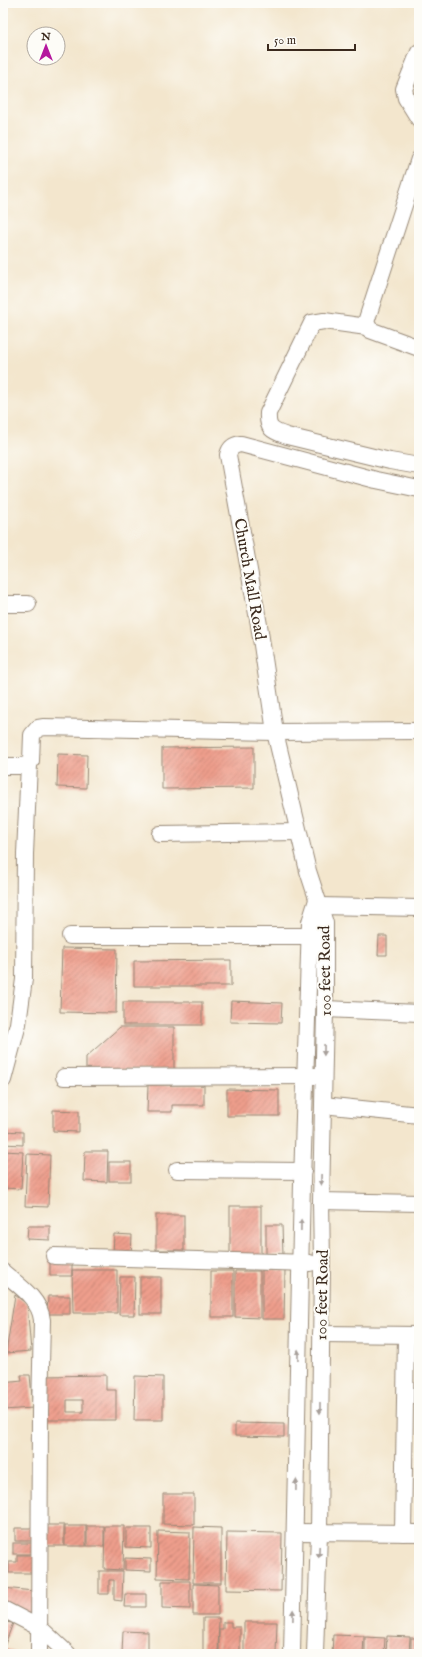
<svg xmlns="http://www.w3.org/2000/svg" width="422" height="1657" viewBox="0 0 422 1657" font-family="'IM FELL English',serif">
<style>
.building{fill:url(#building-hatch);fill-rule:evenodd}
.lines{fill:none;stroke-linecap:round;stroke-linejoin:round}
.minor-casing{stroke:#978876;stroke-width:18}
.minor{stroke:#fff;stroke-width:16}
.oneway{fill:#a79f9a}
.labels{text-anchor:middle;stroke-width:4;stroke-linejoin:round;paint-order:stroke}
.street-label{font-size:16px;fill:#3b2a1e;stroke:#fdfcf7}
</style>
<defs>
<pattern id="building-hatch" width="6" height="6" patternUnits="userSpaceOnUse"><rect width="6" height="6" fill="#ee9e8c"/><path d="M-1 1l2-2M0 6l6-6M5 7l2-2" fill="none" stroke="#c28172"/></pattern>
</defs>
<rect width="100%" height="100%" fill="#fdfcf7"/>
<filter id="ink" filterUnits="userSpaceOnUse"><feTurbulence type="fractalNoise" baseFrequency=".025" numOctaves="2"/><feDisplacementMap in="SourceGraphic" scale="8" xChannelSelector="R" yChannelSelector="G"/><feConvolveMatrix kernelMatrix="1 2 1 2 8 2 1 2 1" color-interpolation-filters="sRGB"/></filter>
<filter id="wash" filterUnits="userSpaceOnUse"><feTurbulence type="fractalNoise" baseFrequency=".012" numOctaves="4" result="noise"/><feDisplacementMap in="SourceGraphic" scale="16" xChannelSelector="R" yChannelSelector="G"/><feGaussianBlur stdDeviation="0.9" result="paint"/><feColorMatrix in="noise" values="0 0 0 0 0 0 0 0 0 0 0 0 0 0 0 0 0 1.4 0 .05"/><feComposite in="paint" operator="in"/></filter>
<g filter="url(#wash)">
<rect width="100%" height="100%" fill="#f3e6cd"/>
<g id="blocks">
<g class="building">
<path d="M254,747V788L162,789V748Z"/>
<path d="M58,754L87,755L86,788L57,787Z"/>
<path d="M379,936H387V955H378Z"/>
<path d="M62,948L117,949L116,1013L60,1012Z"/>
<path d="M231,960V986H134V961Z"/>
<path d="M231,1001L282,1003L281,1023L230,1022Z"/>
<rect x="123" y="1002" width="79" height="23"/>
<path d="M120,1027H174V1070H86V1057Z"/>
<path d="M148,1085H204V1105H172V1112H147Z"/>
<path d="M227,1089L279,1090V1116H227Z"/>
<path d="M53,1110L79,1111V1132L53,1131Z"/>
<path d="M3,1131L23,1132V1145L3,1144Z"/>
<path d="M3,1151L23,1152L21,1189L3,1188Z"/>
<path d="M85,1151H108L107,1182L84,1181Z"/>
<path d="M27,1154L50,1155L48,1207L25,1206Z"/>
<rect x="109" y="1162" width="22" height="19"/>
<rect x="230" y="1206" width="31" height="50"/>
<rect x="156" y="1215" width="28" height="35"/>
<path d="M266,1225H282L283,1255H266Z"/>
<path d="M28,1226H50V1240L27,1239Z"/>
<path d="M114,1234L132,1235L131,1255H113Z"/>
<path d="M50,1260L72,1261V1276H50Z"/>
<path d="M72,1270H117V1313H73Z"/>
<path d="M262,1270H285L284,1319H262Z"/>
<rect x="211" y="1271" width="22" height="46"/>
<path d="M235,1271H260V1318L235,1317Z"/>
<path d="M120,1277H135L134,1315H119Z"/>
<rect x="140" y="1277" width="21" height="37"/>
<path d="M15,1295L27,1304L31,1351L6,1353Z"/>
<path d="M48,1296H70V1314H47Z"/>
<path d="M21,1375H30L33,1408L3,1410V1383L22,1381Z"/>
<path d="M106,1375V1390H116V1420H47L46,1376ZM67,1400H83V1412H67Z"/>
<path d="M135,1376L163,1377V1420H134Z"/>
<path d="M235,1423L284,1424V1437L235,1436Z"/>
<path d="M163,1494H194V1525L163,1524Z"/>
<rect x="45" y="1525" width="19" height="21"/>
<rect x="65" y="1526" width="21" height="20"/>
<rect x="87" y="1526" width="17" height="20"/>
<path d="M105,1526H124L123,1570L104,1569Z"/>
<path d="M194,1527L221,1528V1583H193Z"/>
<path d="M15,1528H32L33,1541H15Z"/>
<path d="M126,1528H151V1548L126,1547Z"/>
<path d="M158,1531L190,1532L189,1579L157,1578Z"/>
<path d="M227,1532L282,1533L281,1591L226,1590Z"/>
<rect x="13" y="1543" width="21" height="11"/>
<path d="M17,1555H36V1573H9V1562H17Z"/>
<path d="M125,1558L151,1559V1571L125,1570Z"/>
<path d="M99,1571H123L122,1601L114,1600V1580H109V1594H99Z"/>
<path d="M162,1581H190V1609L162,1608Z"/>
<path d="M193,1584L218,1585V1615H193Z"/>
<path d="M3,1588L34,1591L31,1620L3,1606Z"/>
<path d="M125,1594H146V1607H124Z"/>
<path d="M203,1618H219L218,1654H203Z"/>
<path d="M3,1622L13,1623L4,1647H3Z"/>
<path d="M223,1622H231V1627H240V1654H219V1629H223Z"/>
<path d="M244,1622H277L276,1654H244Z"/>
<path d="M123,1631L148,1632V1654H122Z"/>
<path d="M333,1635L364,1636L363,1654H332Z"/>
<path d="M387,1636L410,1637L409,1654H386Z"/>
<path d="M365,1637L385,1638L384,1654H365Z"/>
<rect x="411" y="1638" width="8" height="16"/>
<path d="M3,1648L23,1654H3Z"/>
</g>
</g>
</g>
<g filter="url(#ink)">
<use href="#blocks" fill-opacity="0" stroke="#978876" stroke-width="1"/>
<g class="lines">
<defs>
<g id="minor">
<path d="M419,52L404,89L406,98L419,119"/>
<path d="M419,159L366,322L370,330L419,348"/>
<path d="M367,327L324,321L312,323L268,413C267,430 273,431 287,436L390,461L419,466"/>
<path d="M3,604H28"/>
<path d="M3,766H22L29,764L31,761L32,735L38,728L44,727L275,732L419,731"/>
<path d="M160,834L298,832"/>
<path d="M319,906L419,908"/>
<path d="M70,936H310"/>
<path d="M325,1009L419,1013"/>
<path d="M64,1077L316,1076"/>
<path d="M3,1080L18,1024L24,979L25,854L29,764"/>
<path d="M323,1105L419,1115"/>
<path d="M177,1170L303,1171"/>
<path d="M321,1201L419,1203"/>
<path d="M54,1256L310,1263"/>
<path d="M3,1272C18,1285 40,1299 42,1320L40,1412L39,1654"/>
<path d="M321,1334L419,1335"/>
<path d="M295,1532L419,1533"/>
<path d="M403,1533L406,1335"/>
<path d="M3,1609L40,1628L68,1654"/>
<path d="M292,1654L302,1182L310,922L317,900"/>
<path d="M315,1654L319,1533L322,1263L321,1201L325,1009V923L308,871L275,732L259,625L228,455C230,447 234,445 241,444L376,480L419,489"/>
</g>
</defs>
<use href="#minor" class="minor-casing"/>
<use href="#minor" class="minor"/>
</g>
<defs><path id="oneway-solid" d="M-6-.8H1V-3.2L6.5 0L1 3.2V.8H-6Z"/></defs>
<g class="oneway">
<use href="#oneway-solid" transform="translate(324 1050) rotate(91)"/>
<use href="#oneway-solid" transform="translate(321 1180) rotate(91)"/>
<use href="#oneway-solid" transform="translate(301 1225) rotate(-89)"/>
<use href="#oneway-solid" transform="translate(298 1355) rotate(-89)"/>
<use href="#oneway-solid" transform="translate(320 1408) rotate(90)"/>
<use href="#oneway-solid" transform="translate(296 1485) rotate(-89)"/>
<use href="#oneway-solid" transform="translate(319 1552) rotate(92)"/>
<use href="#oneway-solid" transform="translate(293 1615) rotate(-89)"/>
</g>
</g>
<g class="labels">
<g class="street-label">
<text transform="translate(251 579) rotate(80)" y="6">Church Mall Road</text>
<text transform="translate(324 971) rotate(-91)" y="6">100 feet Road</text>
<text transform="translate(321 1295) rotate(-89)" y="6">100 feet Road</text>
</g>
</g>
<rect width="422" height="1657" fill="none" stroke="#fdfcf7" stroke-width="16"/>
<g transform="translate(46 46)"><circle r="19" fill="#fdfcf7" stroke="#afa8a0"/>
<path d="M0-3L7 15L0 10L-7 15Z" fill="#b5179e"/>
<text y="-6" font-size="11" font-weight="bold" text-anchor="middle" fill="#3b2a1e">N</text>
</g>
<path d="M268 44v6h87v-6" fill="none" stroke="#3b2a1e" stroke-width="2"/>
<text x="274" y="44" font-size="12" fill="#3b2a1e" stroke="#fdfcf7" stroke-width="3" paint-order="stroke">50 m</text>
</svg>
